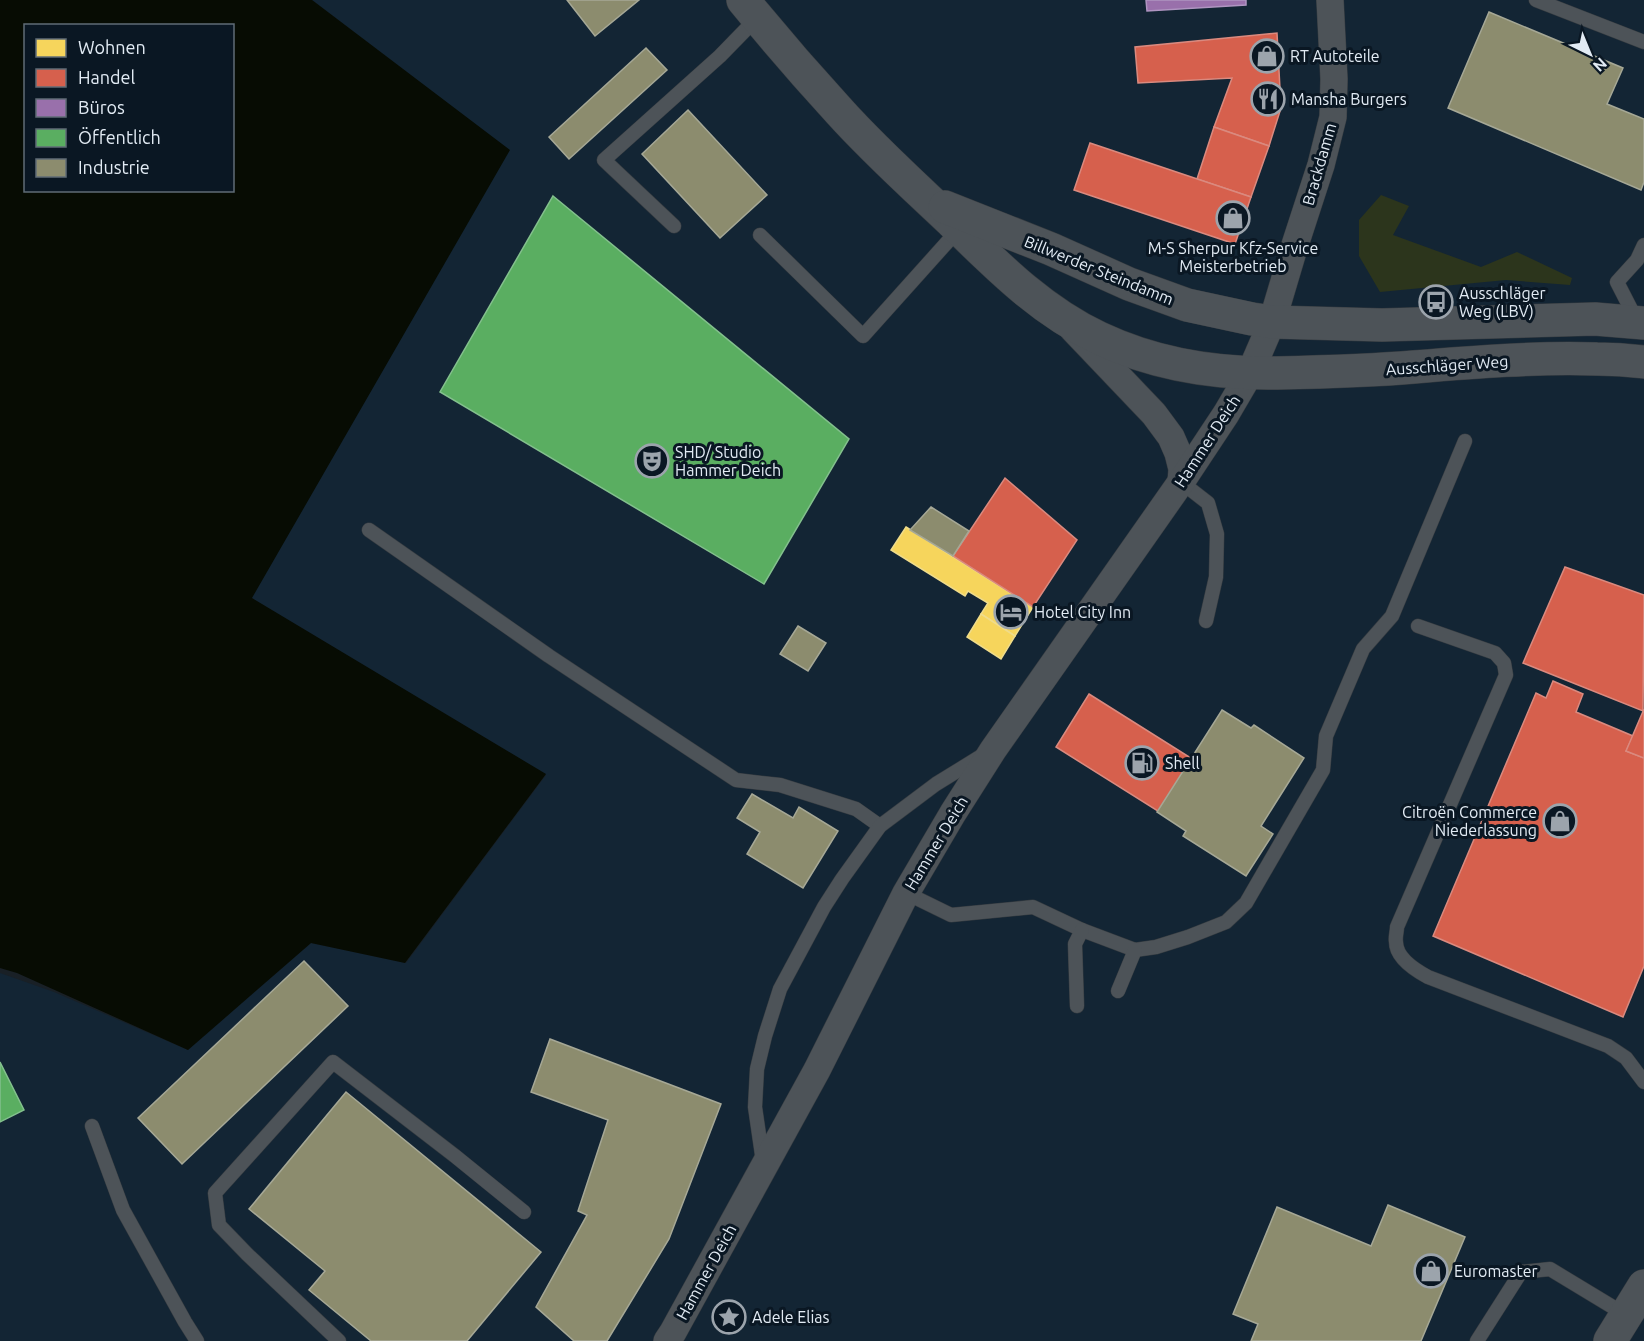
<svg xmlns="http://www.w3.org/2000/svg" width="1644" height="1341" viewBox="0 0 1644 1341" font-family="Ubuntu,sans-serif">
<style>
.built{fill:#132534}
.green{fill:#2c351c}
.water{fill:#070c03;fill-rule:evenodd}
.homes{fill:#f6d55c;stroke:#f0dc8a;stroke-width:1.5}
.shops{fill:#d6604d;stroke:#da8a7f;stroke-width:1.5}
.offices{fill:#9970ab;stroke:#af95c1;stroke-width:1.5}
.public{fill:#5aae61;stroke:#83c08d;stroke-width:1.5}
.industry{fill:#8c8c6e;stroke:#a6a896;stroke-width:1.5}
.lines{fill:none;stroke-linecap:round;stroke-linejoin:round}
.service-casing{stroke:#353b40;stroke-width:15}
.minor-casing{stroke:#353b40;stroke-width:28}
.secondary-casing{stroke:#353b40;stroke-width:34}
.service{stroke:#4d5358;stroke-width:14}
.minor{stroke:#4d5358;stroke-width:27}
.secondary{stroke:#4d5358;stroke-width:33}
.labels{text-anchor:middle;stroke-width:6;stroke-linejoin:round;paint-order:stroke}
.poi-label{font-size:16px;fill:#e2ebf4;stroke:#0a1723;text-anchor:start}
.street-label{font-size:16px;fill:#e2ebf4;stroke:#0a1723}
</style>
<rect width="100%" height="100%" fill="#192026"/>
<path class="built" d="M312,0H1644V1341H0V973L54,992L188,1050L311,943L406,963L546,775L251,598L509,150Z"/>
<path class="green" d="M1381,195L1409,206L1393,235L1481,267L1517,252L1572,278L1570,285L1506,280L1380,292L1359,256V220Z"/>
<path class="water" d="M0,0H312L510,150L252,598L546,774L405,963L311,943L188,1050L17,973L0,968ZM26,26H232V190H26Z"/>
<g class="homes">
<path d="M906,527L1033,607L1015,636L981,614L988,603L968,591L965,596L891,550Z"/>
<path d="M981,614L1015,636L1001,659L967,637Z"/>
</g>
<g class="shops">
<path d="M1277,33L1281,108L1269,146L1214,127L1232,78L1138,83L1135,47Z"/>
<path d="M1214,127L1269,146L1251,197L1197,179Z"/>
<path d="M1090,143L1251,197L1235,244L1074,190Z"/>
<path d="M1005,478L1077,540L1033,607L953,556Z"/>
<path d="M1565,567L1644,595L1643,711L1523,663Z"/>
<path d="M1553,681L1583,694L1576,712L1633,736L1626,751L1644,758V966L1623,1017L1433,936L1536,693L1546,698Z"/>
<path d="M1089,694L1194,760L1161,813L1056,747Z"/>
<path d="M1644,709V758L1626,751Z"/>
</g>
<path class="offices" d="M1146,0H1246V5L1147,11Z"/>
<g class="public">
<path d="M553,196L849,439L764,584L440,392Z"/>
<path d="M0,1062L24,1110L0,1122Z"/>
</g>
<g class="industry">
<path d="M567,0H639L595,36Z"/>
<path d="M1489,12L1623,68L1607,104L1644,119V182L1641,190L1448,108Z"/>
<path d="M646,48L667,70L569,159L549,137Z"/>
<path d="M688,110L767,195L720,238L642,154Z"/>
<path d="M931,507L969,531L953,556L910,530Z"/>
<path d="M798,626L826,643L808,671L780,654Z"/>
<path d="M1222,710L1251,728L1254,725L1304,758L1261,826L1273,834L1246,876L1183,836L1186,831L1157,812Z"/>
<path d="M752,794L793,818L799,807L838,831L803,888L747,854L760,832L737,818Z"/>
<path d="M304,961L348,1006L182,1164L138,1118Z"/>
<path d="M550,1039L721,1104L669,1239L607,1341H574L536,1307L587,1215L578,1211L608,1120L531,1092Z"/>
<path d="M346,1092L541,1252L467,1341H371L309,1290L325,1271L249,1209Z"/>
<path d="M1388,1205L1465,1237L1421,1341H1251L1258,1324L1233,1314L1277,1207L1371,1246Z"/>
</g>
<g class="lines">
<defs>
<g id="service">
<path d="M1536,0L1644,42"/>
<path d="M674,226L604,160L720,56L757,18"/>
<path d="M760,235L863,336L959,229"/>
<path d="M1637,321L1617,282L1637,260L1644,245"/>
<path d="M1181,482L1208,503L1217,534L1216,577L1206,621"/>
<path d="M369,530L549,656L736,780L780,785L856,809L880,826"/>
<path d="M1418,626L1495,653L1504,663L1506,675L1397,927C1397,932 1395,937 1396,942C1396,958 1415,970 1428,977L1608,1046L1626,1058L1644,1082"/>
<path d="M906,893L951,915L1033,907L1082,930L1135,950L1156,947L1188,937L1226,922L1246,903L1323,770L1326,736L1363,649L1392,616L1465,441"/>
<path d="M1118,991L1135,950"/>
<path d="M1077,1006L1075,944L1082,930"/>
<path d="M92,1126L123,1210L185,1322L197,1341"/>
<path d="M763,1162L755,1107L757,1069L765,1036L780,989L824,907L842,879L880,826L936,784L983,755"/>
<path d="M339,1341L247,1254L219,1225L215,1193L333,1062L455,1156L524,1212"/>
<path d="M1477,1341L1521,1272L1550,1269L1626,1315"/>
</g>
<g id="minor">
<path d="M1073,329L1154,414L1171,437L1178,453L1182,469L1181,482"/>
<path d="M667,1341L673,1332L817,1070L906,893L953,813L993,750L1181,482L1226,414L1250,373L1272,322L1294,248L1321,165L1333,117L1334,79L1330,0"/>
</g>
<g id="secondary">
<path d="M743,0C774,38 806,75 839,111C874,150 913,185 951,221C996,265 1041,311 1099,338C1154,364 1217,374 1277,373C1323,372 1368,371 1414,367C1475,362 1536,357 1597,359C1613,359 1628,360 1644,362"/>
<path d="M945,207L1051,249L1129,284L1187,305L1252,319L1272,322L1382,325L1595,319L1644,323"/>
<path d="M1610,1341L1644,1286"/>
</g>
</defs>
<use href="#service" class="service-casing"/>
<use href="#minor" class="minor-casing"/>
<use href="#secondary" class="secondary-casing"/>
<use href="#service" class="service"/>
<use href="#minor" class="minor"/>
<use href="#secondary" class="secondary"/>
</g>
<defs>
<symbol id="shop-ring" viewBox="-11 -11 22 22"><circle r="9.5" fill="#0a1723" stroke="#9ca4ac" stroke-width="1.5"/><path d="M-5-2.5h2.3a2.7 3.5 0 0 1 5.4 0H5L5.5 6h-11ZM-1.5-2.5h3a1.5 2.3 0 0 0-3 0Z" fill="#9ca4ac"/></symbol>
<symbol id="restaurant-ring" viewBox="-11 -11 22 22"><circle r="9.5" fill="#0a1723" stroke="#9ca4ac" stroke-width="1.5"/><path d="M-5-6h1v4h1v-4h1v4h1v-4h1v5L-1.5 .5V6h-2V.5L-5-1ZM5-6V6H3V1.5H1.5Q1.5-4 5-6Z" fill="#9ca4ac"/></symbol>
<symbol id="bus-ring" viewBox="-11 -11 22 22"><circle r="9.5" fill="#0a1723" stroke="#9ca4ac" stroke-width="1.5"/><path d="M-5-6H5V4H4V6H2V4H-2V6H-4V4H-5ZM-3.5-4V0h7V-4ZM-3.5 1.2v1.5H-2V1.2ZM2 1.2v1.5H3.5V1.2Z" fill="#9ca4ac"/></symbol>
<symbol id="theatre-ring" viewBox="-11 -11 22 22"><circle r="9.5" fill="#0a1723" stroke="#9ca4ac" stroke-width="1.5"/><path d="M-5-5.5Q0-4 5-5.5V0Q5 5 0 6Q-5 5-5 0ZM-3.3-2.5H-1v1.5H-3.3ZM1-2.5H3.3v1.5H1ZM-2.8 1Q0 5.5 2.8 1Z" fill="#9ca4ac"/></symbol>
<symbol id="hotel-ring" viewBox="-11 -11 22 22"><circle r="9.5" fill="#0a1723" stroke="#9ca4ac" stroke-width="1.5"/><path d="M-6-4.5h1.5V1H6V5H4.5V3h-9V5H-6ZM-4 0a1.8 1.8 0 1 1 3.6 0ZM.5 0V-2.5h3Q6-2.5 6 0Z" fill="#9ca4ac"/></symbol>
<symbol id="fuel-ring" viewBox="-11 -11 22 22"><circle r="9.5" fill="#0a1723" stroke="#9ca4ac" stroke-width="1.5"/><path d="M-5.5-6h7V0h2V4h1.3V-2.5L3-4.5l.8-.8L6-3V5H2.5V1h-1V6h-7ZM-4.2-4.7v3.2H.2V-4.7Z" fill="#9ca4ac"/></symbol>
<symbol id="sight-ring" viewBox="-11 -11 22 22"><circle r="9.5" fill="#0a1723" stroke="#9ca4ac" stroke-width="1.5"/><path d="M0-6L1.8-2.2L6-1.7L2.9 1.2L3.7 5.4L0 3.3L-3.7 5.4L-2.9 1.2L-6-1.7L-1.8-2.2Z" fill="#9ca4ac"/></symbol>
</defs>
<g fill-rule="evenodd">
<use href="#shop-ring" x="1248" y="37" width="38" height="38"/>
<use href="#restaurant-ring" x="1249" y="80" width="38" height="38"/>
<use href="#shop-ring" x="1214" y="199" width="38" height="38"/>
<use href="#bus-ring" x="1417" y="283" width="38" height="38"/>
<use href="#theatre-ring" x="633" y="442" width="38" height="38"/>
<use href="#hotel-ring" x="992" y="593" width="38" height="38"/>
<use href="#fuel-ring" x="1123" y="744" width="38" height="38"/>
<use href="#shop-ring" x="1541" y="802" width="38" height="38"/>
<use href="#shop-ring" x="1412" y="1252" width="38" height="38"/>
<use href="#sight-ring" x="710" y="1298" width="38" height="38"/>
</g>
<g class="labels">
<g class="poi-label">
<text x="1290" y="62">RT Autoteile</text>
<text x="1291" y="105">Mansha Burgers</text>
<text x="1233" y="254" text-anchor="middle">M-S Sherpur Kfz-Service<tspan x="1233" dy="18">Meisterbetrieb</tspan></text>
<text x="1459" y="299">Ausschläger<tspan x="1459" dy="18">Weg (LBV)</tspan></text>
<text x="675" y="458">SHD/ Studio<tspan x="675" dy="18">Hammer Deich</tspan></text>
<text x="1034" y="618">Hotel City Inn</text>
<text x="1165" y="769">Shell</text>
<text x="1537" y="818" text-anchor="end">Citroën Commerce<tspan x="1537" dy="18">Niederlassung</tspan></text>
<text x="1454" y="1277">Euromaster</text>
<text x="752" y="1323">Adele Elias</text>
</g>
<g class="street-label">
<text transform="translate(1319 164) rotate(-74)" y="6">Brackdamm</text>
<text transform="translate(1099 270) rotate(22)" y="6">Billwerder Steindamm</text>
<text transform="translate(1447 365) rotate(-4)" y="6">Ausschläger Weg</text>
<text transform="translate(1207 441) rotate(-57)" y="6">Hammer Deich</text>
<text transform="translate(936 843) rotate(-59)" y="6">Hammer Deich</text>
<text transform="translate(706 1272) rotate(-61)" y="6">Hammer Deich</text>
</g>
</g>
<rect x="24" y="24" width="210" height="168" fill="#0a1723" stroke="#606c77" stroke-width="1.5"/>
<rect x="36" y="39" width="30" height="18" fill="#f6d55c" stroke="#606c77" stroke-width="1.5"/>
<text x="78" y="54" font-size="18" fill="#e2ebf4">Wohnen</text>
<rect x="36" y="69" width="30" height="18" fill="#d6604d" stroke="#606c77" stroke-width="1.5"/>
<text x="78" y="84" font-size="18" fill="#e2ebf4">Handel</text>
<rect x="36" y="99" width="30" height="18" fill="#9970ab" stroke="#606c77" stroke-width="1.5"/>
<text x="78" y="114" font-size="18" fill="#e2ebf4">Büros</text>
<rect x="36" y="129" width="30" height="18" fill="#5aae61" stroke="#606c77" stroke-width="1.5"/>
<text x="78" y="144" font-size="18" fill="#e2ebf4">Öffentlich</text>
<rect x="36" y="159" width="30" height="18" fill="#8c8c6e" stroke="#606c77" stroke-width="1.5"/>
<text x="78" y="174" font-size="18" fill="#e2ebf4">Industrie</text>
<g transform="translate(1590 54) rotate(137)" stroke="#0a1723" stroke-width="4.5" paint-order="stroke">
<path d="M0-4.5L10 22L0 15L-10 22Z" fill="#e2ebf4"/>
<text y="-9" font-size="16" font-weight="bold" text-anchor="middle" fill="#e2ebf4">N</text>
</g>
</svg>
